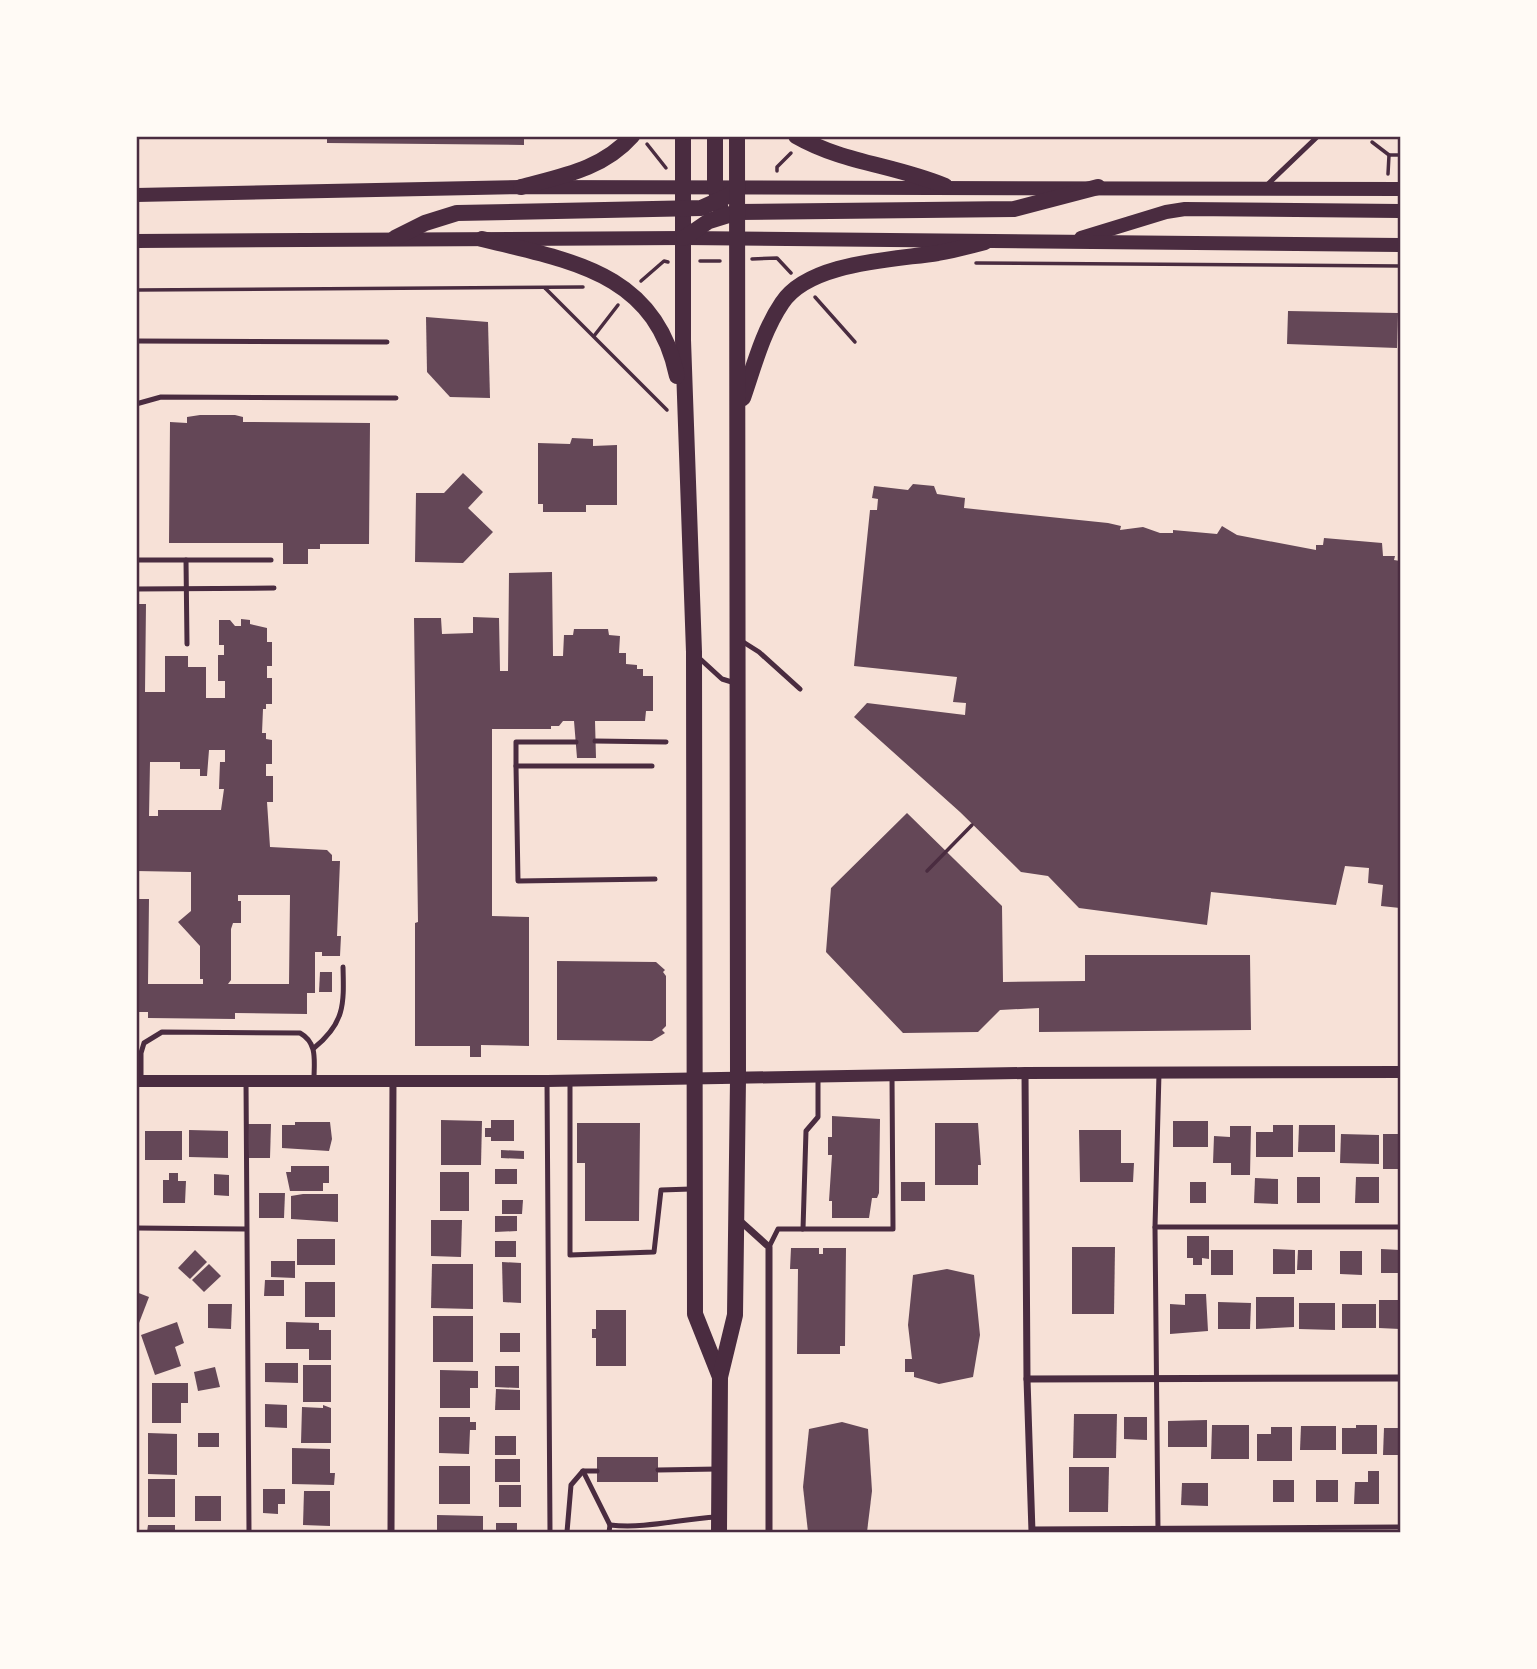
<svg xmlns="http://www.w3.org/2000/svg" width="1537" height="1669" viewBox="0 0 1537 1669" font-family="'Fira Sans',sans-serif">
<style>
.building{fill:#644757;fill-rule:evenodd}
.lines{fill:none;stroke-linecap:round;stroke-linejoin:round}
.path{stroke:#4a2c40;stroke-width:3.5}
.service{stroke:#4a2c40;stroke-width:5}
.minor{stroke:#4a2c40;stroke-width:7}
.tertiary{stroke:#4a2c40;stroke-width:12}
.secondary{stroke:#4a2c40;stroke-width:14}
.primary{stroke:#4a2c40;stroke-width:16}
.neatline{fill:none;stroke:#4a2c40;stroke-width:2.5}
</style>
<rect width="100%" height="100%" fill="#f7e1d7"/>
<g class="building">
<path d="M327,136H524V145L327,143Z"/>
<path d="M1288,311L1398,313L1397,348L1287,344Z"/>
<path d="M426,317L488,322L490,398L450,397L427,372Z"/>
<path d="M200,415H235L243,417V422L370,423L369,544H320V549H308V564H283V543H169L170,422L187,423V417Z"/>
<path d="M572,438L593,439V446L617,445V505H586V512H543V504H538V443L570,444Z"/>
<path d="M463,473L483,492L468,508L493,532L463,563L415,562L416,493H444Z"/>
<path d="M913,484L934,486L937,494L965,498L964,508L1108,523L1121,526L1120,530L1143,527L1160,533H1173V530L1217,534L1222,526L1237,535L1316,550V545H1323L1324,538L1382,543L1383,556H1395L1394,560L1400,561V908L1381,906L1383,885L1368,883L1369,868L1345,866L1336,905L1211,892L1207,925L1079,908L1048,876L1021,872L960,812L854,717L867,703L965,715L966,703L953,702L957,677L854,666L870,510H877L878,499L872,498L874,486L908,490Z"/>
<path d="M552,572L553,656H563L564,635H573L574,629H608L609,635L620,636L619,653H626V664L637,665V669H643V676H653V711H646L645,721H595L596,758H577L574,721H563L559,726H551V729H492V916L529,917V1046L481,1045V1057H470V1046H415V923L418,922L414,618H441L442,634L473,633V617L499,618L500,671H508L509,573Z"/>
<path d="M136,604H146L145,692H165V656H188V667H206V698H225V681H218V655H224V645H219V620H230L235,626H241V619L250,620V624L267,628V642H272V666H267V678H272V704H266V709H263L262,733H266V739L272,740V764H266V776H273V802H267L270,847L327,850L332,855V861H340L337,936H341L340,956H322V952H315V993H307V1014L235,1013V1019L148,1018V1012H136V899H149L148,984H203V979H200V946L178,922L191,911V872L136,871ZM209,750H225V762H220L219,789H224L221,810H158V816H149L150,762H180V769H200V776H207ZM238,895H290L289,984H228L231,980V929L233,923H241V901H238Z"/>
<path d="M907,813L1002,906L1003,982L1085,981V955H1250L1251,1030L1039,1032V1008L1000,1010L978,1032L903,1033L826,952L831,888Z"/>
<path d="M557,961L656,962L665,970L663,972L666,976V1026L662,1030L665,1033L652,1041L557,1040Z"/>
<path d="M320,972H332V992H319Z"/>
<path d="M832,1116L880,1119L879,1193L877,1198H872L869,1218H832V1201H829L832,1155H828V1137H832Z"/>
<path d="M441,1120L482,1121L481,1165H441Z"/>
<path d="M491,1120H514V1141H491V1137H485V1128H491Z"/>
<rect x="1173" y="1121" width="35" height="26"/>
<path d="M295,1122H330L332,1139L329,1151L282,1148V1125H295Z"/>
<path d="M577,1123H640L639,1221H585V1163H577Z"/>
<path d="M935,1123H978L981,1165H978V1185H935Z"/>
<path d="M248,1124H271L270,1158H249Z"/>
<path d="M1273,1125H1293V1157H1256V1132H1273Z"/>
<path d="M1299,1125H1335V1152H1298Z"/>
<path d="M1230,1126H1251L1250,1175H1231V1163H1213L1214,1136L1230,1137Z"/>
<path d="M189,1130L228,1131V1158L189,1157Z"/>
<path d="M1079,1130H1121V1163H1134L1133,1182H1080Z"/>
<rect x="145" y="1131" width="37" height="29"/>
<path d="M1341,1134L1379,1135V1164L1340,1163Z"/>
<rect x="1383" y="1134" width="17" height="35"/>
<path d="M501,1150L524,1151V1159L501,1158Z"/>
<path d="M291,1166H329V1183H323V1191H290L286,1172H291Z"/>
<rect x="495" y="1169" width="22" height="15"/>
<rect x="440" y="1172" width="29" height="39"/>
<path d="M169,1173H178V1181H186L185,1203H163V1180H169Z"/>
<path d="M214,1174L229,1175V1196L214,1195Z"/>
<rect x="1297" y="1177" width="23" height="26"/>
<path d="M1356,1177H1379V1203H1355Z"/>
<path d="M1255,1178L1278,1179V1204L1254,1203Z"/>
<rect x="901" y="1182" width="24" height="19"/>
<rect x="1190" y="1182" width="16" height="21"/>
<path d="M259,1193H285L284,1218H259Z"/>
<path d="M303,1194H338V1222L291,1219V1196Z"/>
<path d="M502,1200H523L522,1214H502Z"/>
<path d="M495,1216H517V1231L495,1232Z"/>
<path d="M431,1220H462L461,1257L431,1256Z"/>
<path d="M1187,1236H1209V1259L1202,1258V1265H1193V1258H1187Z"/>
<rect x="297" y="1239" width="38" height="26"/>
<rect x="495" y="1241" width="21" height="16"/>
<path d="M1072,1247H1115L1114,1314H1072Z"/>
<path d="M791,1248H819V1254H823V1248H846L845,1346H840V1354H797L798,1269H790Z"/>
<path d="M1273,1249L1295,1250V1274H1273Z"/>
<path d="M1381,1249L1400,1250V1273H1381Z"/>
<path d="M195,1250L207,1262L190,1279L178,1268Z"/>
<rect x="1211" y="1250" width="22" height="25"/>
<path d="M1298,1250H1312V1270H1297Z"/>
<path d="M1340,1251H1362V1275L1340,1274Z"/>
<path d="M271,1261H295V1278L271,1277Z"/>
<path d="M502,1262L521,1263V1303L503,1302Z"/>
<path d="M209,1264L221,1276L204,1292L192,1280Z"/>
<path d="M432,1264H473V1309L431,1308Z"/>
<path d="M947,1269L974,1275L980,1335L973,1377L939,1384L914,1377V1372H905V1359H912L908,1325L913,1275Z"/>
<path d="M265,1280H284V1296H264Z"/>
<rect x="305" y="1282" width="30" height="35"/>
<path d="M136,1292L149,1297L139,1323L136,1322Z"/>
<path d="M1185,1294H1206L1208,1331L1170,1334V1304L1185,1305Z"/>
<path d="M1256,1297H1294V1327L1256,1329Z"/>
<path d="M1379,1300H1400V1329L1379,1328Z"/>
<path d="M1218,1302L1251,1303L1250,1329H1218Z"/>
<path d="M1299,1303H1335V1330L1299,1329Z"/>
<path d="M208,1304H232L231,1329L208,1328Z"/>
<rect x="1342" y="1304" width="34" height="24"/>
<path d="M596,1310H626V1366H596V1338H592V1329H596Z"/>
<rect x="433" y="1316" width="40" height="46"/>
<path d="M177,1322L184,1343L175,1347L181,1366L155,1375L141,1335Z"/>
<path d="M286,1322L319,1323V1330H331V1360H309V1349H286Z"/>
<rect x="500" y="1333" width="20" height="19"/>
<path d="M265,1363H298V1383L265,1382Z"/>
<rect x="303" y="1365" width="28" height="37"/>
<path d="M495,1366H519V1388L495,1387Z"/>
<path d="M215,1367L220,1387L198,1391L194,1372Z"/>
<path d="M440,1370L478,1371V1388H470V1408H440Z"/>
<path d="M152,1383H188V1403H181V1423H152Z"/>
<path d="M496,1389L520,1390V1410H495Z"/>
<path d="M265,1404L287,1405V1428L265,1427Z"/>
<path d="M323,1405L331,1408V1443H301L302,1407L323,1408Z"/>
<path d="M1074,1414H1117L1116,1458H1073Z"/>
<path d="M439,1417H470V1422H476V1430H470L469,1454L439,1453Z"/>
<path d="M1124,1417H1147V1440L1124,1439Z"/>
<path d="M1207,1420V1447H1168V1421Z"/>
<path d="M842,1422L868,1429L872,1491L867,1532H808L803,1487L809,1429Z"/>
<path d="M1212,1425H1249V1459H1211Z"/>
<path d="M1356,1425H1377V1454H1342V1428H1356Z"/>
<path d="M1301,1426H1336V1450H1300Z"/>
<path d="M1271,1427H1292V1461H1257V1434H1271Z"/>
<path d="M1384,1428H1400V1455H1383Z"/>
<path d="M148,1433L177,1434V1475L148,1474Z"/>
<rect x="198" y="1433" width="21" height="14"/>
<rect x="495" y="1436" width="21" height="19"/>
<path d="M292,1448L330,1449V1473H335L334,1485L292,1484Z"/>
<rect x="597" y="1457" width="61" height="25"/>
<rect x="495" y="1459" width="25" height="23"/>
<rect x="439" y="1466" width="31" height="38"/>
<path d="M1069,1467H1109L1108,1512H1069Z"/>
<path d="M1368,1471H1379V1504H1354L1355,1482H1368Z"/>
<rect x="148" y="1479" width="27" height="38"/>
<rect x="1273" y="1480" width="21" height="22"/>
<rect x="1316" y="1480" width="22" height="22"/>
<path d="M1182,1483H1208V1506L1181,1505Z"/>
<rect x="499" y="1485" width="22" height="22"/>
<path d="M263,1489H285V1504H278V1514L263,1513Z"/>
<path d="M304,1491H330V1526L303,1525Z"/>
<rect x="195" y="1496" width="26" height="25"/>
<path d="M437,1515L483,1516V1532H437Z"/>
<rect x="496" y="1523" width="21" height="9"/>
<path d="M148,1525H175V1532H147Z"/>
</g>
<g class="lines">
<g class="path">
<path d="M1372,142L1389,155H1400"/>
<path d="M647,144L666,168"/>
<path d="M777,171V167L791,153"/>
<path d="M1388,174L1389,155"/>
<path d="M752,259L777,258L791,273"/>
<path d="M700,261H720"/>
<path d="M976,263L1400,266"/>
<path d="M641,281L664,261L668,262"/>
<path d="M545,288L667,410"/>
<path d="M136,290L583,287"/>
<path d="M815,297L855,342"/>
<path d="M594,336L618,305"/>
<path d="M927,871L972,825"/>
</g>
<g class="service">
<path d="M906,136H1324"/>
<path d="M1268,184L1316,138"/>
<path d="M136,341L387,342"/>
<path d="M136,404L161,397L396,398"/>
<path d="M136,560H271"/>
<path d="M186,560L187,644"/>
<path d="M136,589L274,588"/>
<path d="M740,640L759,652L800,689"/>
<path d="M698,657L722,679L735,683"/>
<path d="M595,741L666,742"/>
<path d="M516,766V742H576"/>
<path d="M652,766H516L518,881L655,879"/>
<path d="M314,1048C345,1023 344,1004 343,967"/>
<path d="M141,1079V1053L144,1043L162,1032L300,1033C318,1043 314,1061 314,1079"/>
<path d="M246,1081L249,1532"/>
<path d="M547,1081L550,1532"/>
<path d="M570,1081V1255L654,1252L661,1190L691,1189"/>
<path d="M1155,1227L1159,1073"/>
<path d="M136,1228L245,1229"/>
<path d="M803,1229L806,1131L818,1117V1078"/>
<path d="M769,1247L778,1229H893L892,1076"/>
<path d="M658,1470L718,1469"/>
<path d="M583,1471L610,1525"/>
<path d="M1032,1529L1400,1527"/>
<path d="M567,1532L571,1485L583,1471H597"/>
<path d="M609,1532L610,1525C646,1529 680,1519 716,1517"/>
<path d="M1158,1532L1155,1227H1400"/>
</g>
<g class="minor">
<path d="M1025,1073L1027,1379L1032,1532"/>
<path d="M738,1219L769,1247V1532"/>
<path d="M1027,1379L1400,1378"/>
<path d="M391,1532L393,1080"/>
</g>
<path class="tertiary" d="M136,1081H547L1025,1073L1400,1072"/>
<g class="secondary">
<path d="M136,195L521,187L1400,189"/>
<path d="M1081,238L1166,212L1185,209L1400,211"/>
<path d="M136,241L684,238L1400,245"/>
</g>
<g class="primary">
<path d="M683,136V340L694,652L695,1314L720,1377"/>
<path d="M715,136V187L721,210"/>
<path d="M796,136C843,163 895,165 945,186"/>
<path d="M521,187C562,176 603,169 632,136"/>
<path d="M395,238L425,223L457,213L701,208L730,195L738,186"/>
<path d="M684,238L709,221L738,212L1014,209L1098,187"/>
<path d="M482,239C571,261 655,272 677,376"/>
<path d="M743,398C754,366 763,331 782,303C809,262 893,260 938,253C954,250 970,246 985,242"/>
<path d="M719,1532L720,1377L735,1315L738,1079L737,136"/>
</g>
</g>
<rect width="1537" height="1669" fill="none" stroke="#fffaf5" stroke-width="276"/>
<rect x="138" y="138" width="1261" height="1393" class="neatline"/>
</svg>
